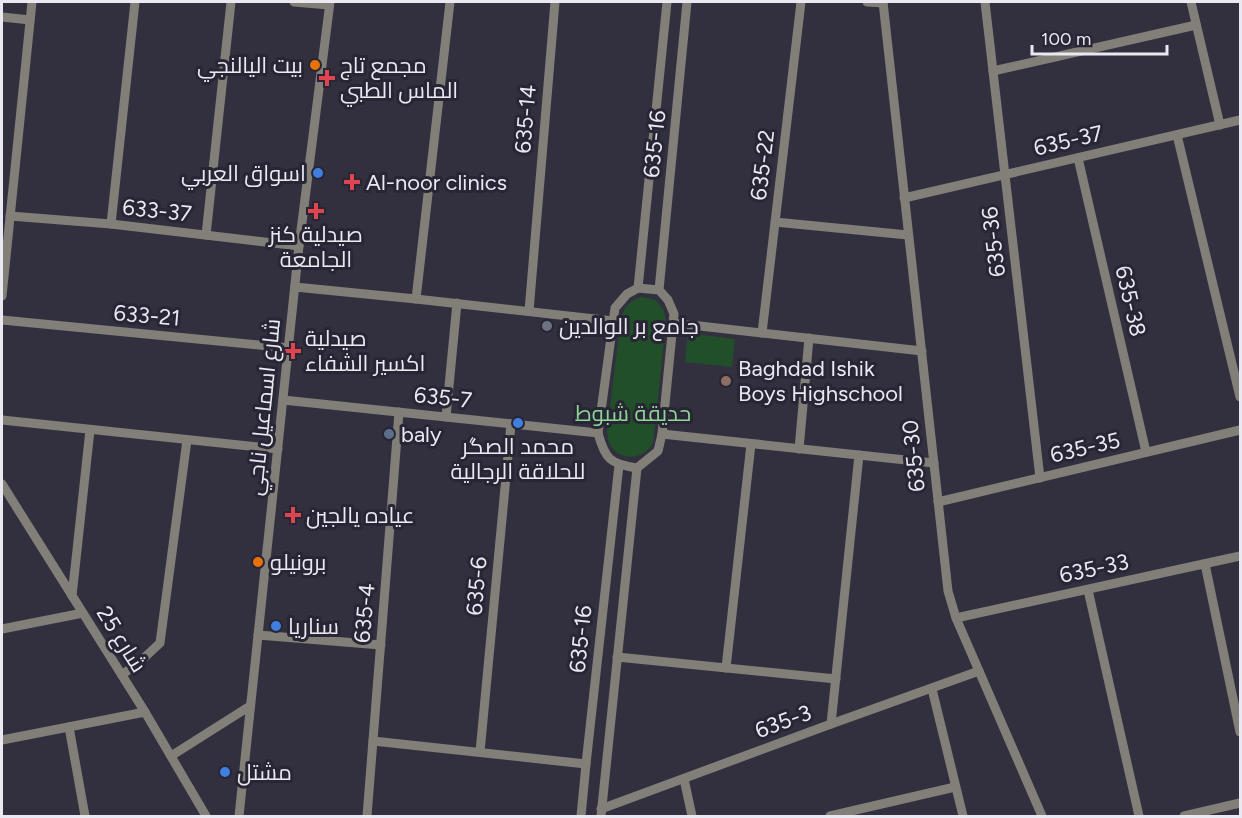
<svg xmlns="http://www.w3.org/2000/svg" width="1242" height="818" viewBox="0 0 1242 818" font-family="Figtree,Cairo,sans-serif">
<style>
.green{fill:#214f2a}
.lines{fill:none;stroke-linecap:round;stroke-linejoin:round}
.minor{stroke:#827f78;stroke-width:9}
.food-dot{fill:#e8710a;stroke:#282634;stroke-width:2}
.health-dot{fill:#e0444e;stroke:#282634;stroke-width:2}
.shop-dot{fill:#3f7fe0;stroke:#282634;stroke-width:2}
.worship-dot{fill:#6b7280;stroke:#282634;stroke-width:2}
.education-dot{fill:#8d6e63;stroke:#282634;stroke-width:2}
.service-dot{fill:#5c6f8a;stroke:#282634;stroke-width:2}
.labels{text-anchor:middle;stroke-width:6;stroke-linejoin:round;paint-order:stroke}
.poi-label{font-size:22px;fill:#eae9f2;stroke:#282634;text-anchor:start}
.street-label{font-size:22px;fill:#eae9f2;stroke:#282634}
.park-label{font-size:22px;fill:#8ed798;stroke:#282634}
</style>
<rect width="100%" height="100%" fill="#32303f"/>
<g class="green">
<path d="M642,297L656,300L664,311L666,323L653,443C644,461 617,462 609,442C608,439 608,435 607,432L621,318C625,307 630,299 642,297Z"/>
<path d="M688,333L735,339L732,367L685,362Z"/>
</g>
<g class="lines">
<g class="minor">
<path d="M294,2L329,5"/>
<path d="M867,2L883,3"/>
<path d="M883,2L948,591L956,618L1042,816"/>
<path d="M985,2L1040,478"/>
<path d="M1191,2L1220,125"/>
<path d="M2,17L30,20"/>
<path d="M993,71L1196,25"/>
<path d="M1177,135L1240,397"/>
<path d="M1078,158L1146,452"/>
<path d="M904,198L1240,120"/>
<path d="M10,216L111,224L299,246"/>
<path d="M775,222L908,235"/>
<path d="M111,224L135,2"/>
<path d="M206,235L231,2"/>
<path d="M295,287L416,299L613,321"/>
<path d="M638,288L659,290L668,300L674,314L662,434L658,451L637,468C610,464 605,459 598,433L615,308L627,294Z"/>
<path d="M638,288L667,2"/>
<path d="M659,290L687,2"/>
<path d="M2,296L32,2"/>
<path d="M416,299L450,2"/>
<path d="M529,311L555,2"/>
<path d="M2,320L289,348"/>
<path d="M673,323L922,351"/>
<path d="M762,333L801,2"/>
<path d="M283,400L598,433"/>
<path d="M446,417L457,303"/>
<path d="M2,420L278,449"/>
<path d="M662,434L934,463"/>
<path d="M799,449L809,338"/>
<path d="M2,484L145,712L206,816"/>
<path d="M938,502L1240,430"/>
<path d="M1205,564L1240,732"/>
<path d="M1088,590L1139,816"/>
<path d="M72,596L90,430"/>
<path d="M956,618L1240,556"/>
<path d="M2,629L83,613"/>
<path d="M258,635L381,645"/>
<path d="M617,657L836,679"/>
<path d="M726,668L751,444"/>
<path d="M122,675L145,657L160,643L187,440"/>
<path d="M932,689L963,816"/>
<path d="M831,724L859,455"/>
<path d="M69,727L85,816"/>
<path d="M2,740L145,712"/>
<path d="M373,741L586,764"/>
<path d="M480,752L511,424"/>
<path d="M171,756L250,706"/>
<path d="M684,779L692,816"/>
<path d="M601,809L831,724L979,671"/>
<path d="M239,816L299,246L330,2"/>
<path d="M367,816L399,412"/>
<path d="M581,816L586,764L619,465"/>
<path d="M601,816L637,468"/>
<path d="M830,816L955,787"/>
<path d="M1184,816L1240,803"/>
</g>
</g>
<g class="food-dot">
<circle cx="315" cy="65" r="6"/>
<circle cx="258" cy="562" r="6"/>
</g>
<g class="health-dot">
<path d="M324 69h6v6h6v6h-6v6h-6v-6h-6v-6h6z"/>
<path d="M349 173h6v6h6v6h-6v6h-6v-6h-6v-6h6z"/>
<path d="M313 202h6v6h6v6h-6v6h-6v-6h-6v-6h6z"/>
<path d="M290 342h6v6h6v6h-6v6h-6v-6h-6v-6h6z"/>
<path d="M290 506h6v6h6v6h-6v6h-6v-6h-6v-6h6z"/>
</g>
<g class="shop-dot">
<circle cx="318" cy="173" r="6"/>
<circle cx="518" cy="423" r="6"/>
<circle cx="276" cy="626" r="6"/>
<circle cx="225" cy="772" r="6"/>
</g>
<circle class="worship-dot" cx="547" cy="326" r="6"/>
<circle class="education-dot" cx="726" cy="381" r="6"/>
<circle class="service-dot" cx="389" cy="434" r="6"/>
<g class="labels">
<g class="poi-label">
<text x="303" y="73" text-anchor="end">بيت اليالنجي</text>
<text x="340" y="73">مجمع تاج<tspan x="340" dy="25">الماس الطبي</tspan></text>
<text x="306" y="181" text-anchor="end">اسواق العربي</text>
<text x="366" y="190">Al-noor clinics</text>
<text x="316" y="242" text-anchor="middle">صيدلية كنز<tspan x="316" dy="25">الجامعة</tspan></text>
<text x="559" y="334">جامع بر الوالدين</text>
<text x="305" y="346">صيدلية<tspan x="305" dy="25">اكسير الشفاء</tspan></text>
<text x="738" y="376">Baghdad Ishik<tspan x="738" dy="25">Boys Highschool</tspan></text>
<text x="401" y="442">baly</text>
<text x="518" y="454" text-anchor="middle">محمد الصگر<tspan x="518" dy="25">للحلاقة الرجالية</tspan></text>
<text x="306" y="523">عياده يالجين</text>
<text x="270" y="570">برونيلو</text>
<text x="288" y="634">سناريا</text>
<text x="237" y="780">مشتل</text>
</g>
<g class="street-label">
<text transform="translate(525 119) rotate(-85)" y="8">635-14</text>
<text transform="translate(1068 140) rotate(-13)" y="8">635-37</text>
<text transform="translate(654 144) rotate(-84)" y="8">635-16</text>
<text transform="translate(762 165) rotate(-83)" y="8">635-22</text>
<text transform="translate(157 210) rotate(6)" y="8">633-37</text>
<text transform="translate(993 242) rotate(-97)" y="8">635-36</text>
<text transform="translate(1131 301) rotate(77)" y="8">635-38</text>
<text transform="translate(147 315) rotate(5)" y="8">633-21</text>
<text transform="translate(443 397) rotate(6)" y="8">635-7</text>
<text transform="translate(263 407) rotate(-84)" y="8">شارع اسماعيل ناجي</text>
<text transform="translate(1085 447) rotate(-13)" y="8">635-35</text>
<text transform="translate(913 456) rotate(-96)" y="8">635-30</text>
<text transform="translate(1094 568) rotate(-12)" y="8">635-33</text>
<text transform="translate(476 586) rotate(-85)" y="8">635-6</text>
<text transform="translate(364 613) rotate(-85)" y="8">635-4</text>
<text transform="translate(122 639) rotate(58)" y="8">شارع 25</text>
<text transform="translate(580 639) rotate(-84)" y="8">635-16</text>
<text transform="translate(783 721) rotate(-20)" y="8">635-3</text>
</g>
<g class="park-label">
<text x="633" y="421">حديقة شبوط</text>
</g>
</g>
<rect width="1242" height="818" fill="none" stroke="#eae9f2" stroke-width="6"/>
<path d="M1032 45v9h135v-9" fill="none" stroke="#eae9f2" stroke-width="3"/>
<text x="1041" y="45" font-size="18" fill="#eae9f2" stroke="#282634" stroke-width="4.5" paint-order="stroke">100 m</text>
</svg>
